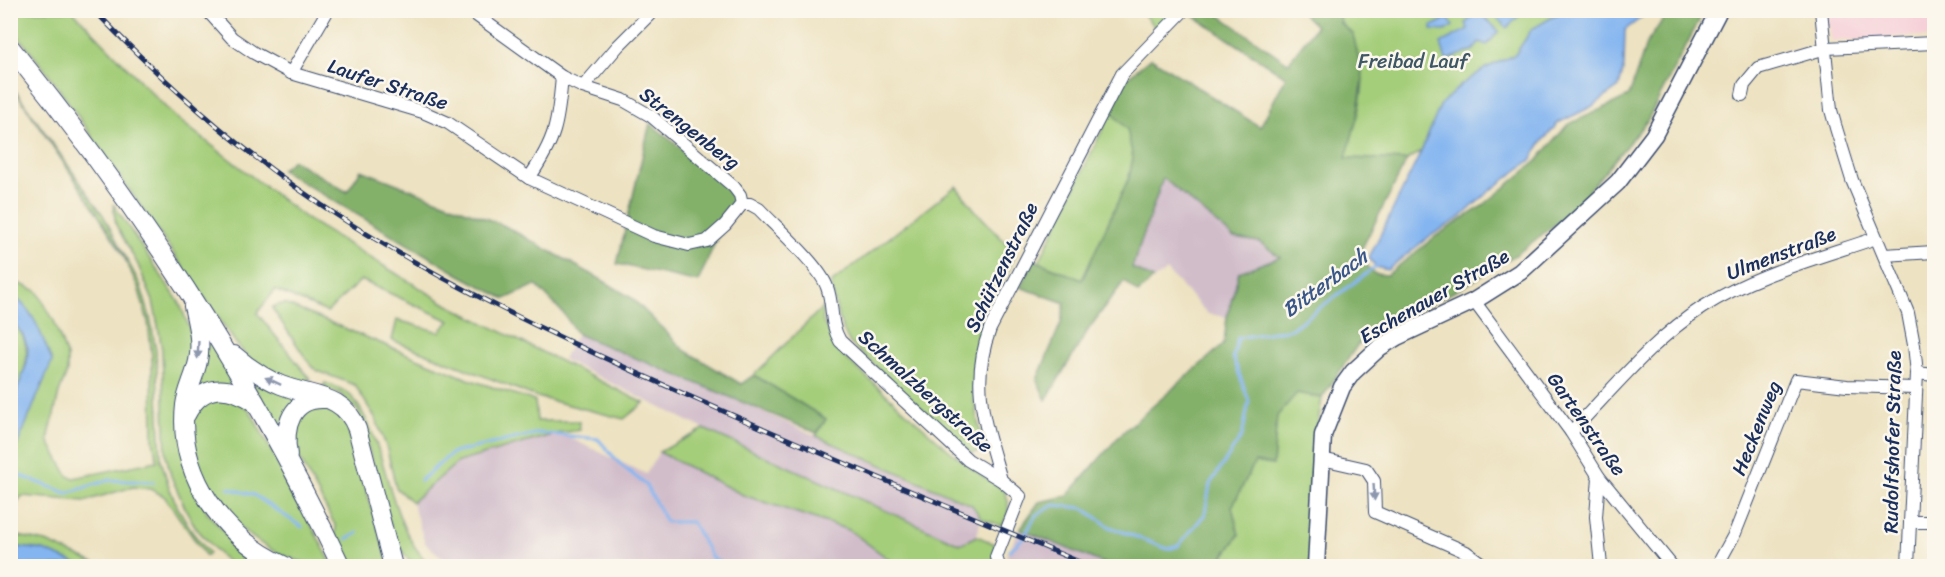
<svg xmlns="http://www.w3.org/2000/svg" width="1945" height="577" viewBox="0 0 1945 577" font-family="Sriracha,sans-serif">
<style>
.built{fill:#f6cfd8}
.industrial{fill:#d1bdca}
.green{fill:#a5ce7a;stroke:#607e6c;stroke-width:1.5}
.forest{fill:#84b16a;stroke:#507064;stroke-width:1.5}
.water{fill:#84b5f0;stroke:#5072a7;stroke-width:1.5}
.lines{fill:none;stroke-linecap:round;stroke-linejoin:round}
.stream{stroke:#84b5f0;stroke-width:3}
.street-casing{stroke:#3a4a6d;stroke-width:14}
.secondary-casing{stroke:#3a4a6d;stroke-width:19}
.primary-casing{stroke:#3a4a6d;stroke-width:20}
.street{stroke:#fff;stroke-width:12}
.secondary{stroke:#fff;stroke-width:16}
.primary{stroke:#fff;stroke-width:18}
.rail-casing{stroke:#1b2f5e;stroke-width:5}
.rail{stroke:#fbf7ec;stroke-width:3;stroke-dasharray:9;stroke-linecap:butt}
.oneway{fill:#8d97ae}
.labels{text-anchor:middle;stroke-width:5;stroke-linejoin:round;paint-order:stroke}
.park-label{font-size:20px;fill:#3e5765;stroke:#fbf7ec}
.street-label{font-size:20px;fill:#1b2f5e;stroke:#fbf7ec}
.water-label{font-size:21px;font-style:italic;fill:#3a578a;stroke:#fbf7ec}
</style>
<rect width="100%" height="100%" fill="#fbf7ec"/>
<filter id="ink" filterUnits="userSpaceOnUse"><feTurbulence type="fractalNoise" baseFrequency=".0167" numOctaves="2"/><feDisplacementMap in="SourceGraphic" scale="12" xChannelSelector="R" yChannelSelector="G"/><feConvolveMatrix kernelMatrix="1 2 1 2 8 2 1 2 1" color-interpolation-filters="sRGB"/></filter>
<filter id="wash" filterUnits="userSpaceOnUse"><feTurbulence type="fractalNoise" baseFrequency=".008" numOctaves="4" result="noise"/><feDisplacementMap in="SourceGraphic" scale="24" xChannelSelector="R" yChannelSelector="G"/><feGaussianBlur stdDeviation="1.35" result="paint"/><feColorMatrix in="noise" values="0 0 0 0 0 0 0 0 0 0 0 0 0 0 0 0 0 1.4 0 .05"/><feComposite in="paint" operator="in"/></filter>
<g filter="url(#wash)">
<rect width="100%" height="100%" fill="#ede2c1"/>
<path class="built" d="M1827,11H1934V38L1911,36L1832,41Z"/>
<g class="industrial">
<path d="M1163,177L1234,238L1259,242L1280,258L1239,272L1227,317L1208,314L1166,270L1158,277L1153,279L1132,268Z"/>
<path d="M577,334L724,395L972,505L981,518L977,536L960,544L704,429L563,359Z"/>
<path d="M559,433L646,474L659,452L743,495L850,530L898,566H452L425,543L412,502L458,462Z"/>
<path d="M1020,529L1109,566H1033L1006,556Z"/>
</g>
<g class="green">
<path d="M11,11H73L174,116L308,220L448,305L644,403L624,419L537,397L392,340L397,320L439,332L450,321L361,280L327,312L275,290L257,313L311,380L290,383L256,366L238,346L50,76L11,27Z"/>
<path d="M1141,11H1175L1156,29Z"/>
<path d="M1338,11H1563L1532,29L1515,55L1486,68L1461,85L1441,104L1421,152L1407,160L1346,158C1350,141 1366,91 1362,76C1357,53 1342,34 1338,11Z"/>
<path d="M10,83L103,215L140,284L150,317L156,351L161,460L169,487L178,508L193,533L209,553L206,556L164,496L150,489L133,487L85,501L22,496L11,510V460L52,361C42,338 33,308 11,295V280L37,291L54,321L67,357V372L59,393L48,440L68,476L74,478L157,461L153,440L152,357L148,322L138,287L122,253L96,211Z"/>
<path d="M1111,112L1128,129L1133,158L1129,177L1082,280L1039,262Z"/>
<path d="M956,186L975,210L1016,254L978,335L974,366V400L979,428L987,447L984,451L971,453L850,343C839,325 835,304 831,283Z"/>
<path d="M113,204L179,302L189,327L192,346L190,364L183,385L207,513L240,548L271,566H233L221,556L196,528L186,510L171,476L166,455L162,350L158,326L153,301L138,265L116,225Z"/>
<path d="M285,304L468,379L535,401L537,421H579L580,430L559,433L458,462L412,502L396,488L387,449L376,419L355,385L318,371L311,366L272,308L277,305Z"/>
<path d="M822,308L823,322L842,355L951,452L977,472L1004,490L1008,500V513L1002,526L981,518L972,505L816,436L826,419L754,375Z"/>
<path d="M11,319C39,349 23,373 11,406Z"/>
<path d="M207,334L235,382L233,385L198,391Z"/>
<path d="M246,374L302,395L279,428Z"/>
<path d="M325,383C335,386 343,389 350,395C358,403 363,413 368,423C390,469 392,530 431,566H415L404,554L392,533L358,411L339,393L322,388Z"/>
<path d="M1297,393L1322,398C1312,454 1308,510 1310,566H1217L1239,535L1232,507L1255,462L1273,465L1276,416Z"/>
<path d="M225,394L249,409L333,566C266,566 202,507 194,441C193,435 191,428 191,422C192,416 198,408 202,402Z"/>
<path d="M324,406L336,411L346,422L389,566H350L335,534L336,527L292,444L291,425L303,410Z"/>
<path d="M704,429L960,544L977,536L995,544L993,566H898L849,530L743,495L659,452Z"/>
<path d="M10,534L46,542L101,566H82L43,550L11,546Z"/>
</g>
<g class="forest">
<path d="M1196,11H1213L1288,63L1316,26L1300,11H1338L1340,23L1353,34L1363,78L1357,118L1346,158L1407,160L1358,256L1375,274L1387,275L1436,236L1481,207L1537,161L1567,125L1629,96L1646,44L1669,11H1704L1647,121L1570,213L1517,254L1468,284L1358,344L1322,398L1297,393L1277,416L1273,465L1255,462L1232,507L1239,535L1216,566H1110L1020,529L1039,502L1067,496L1121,434L1224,344L1227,317L1239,272L1280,257L1259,242L1234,238L1163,178L1132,268L1153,279L1138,293L1124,281L1088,330L1046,400L1037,380L1061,323L1065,303L1020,287L1034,260L1082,280L1129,178L1133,158L1127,129L1111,112L1122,82L1151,58L1260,127L1286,77L1192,15Z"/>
<path d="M650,123L736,194L698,282L617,264Z"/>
<path d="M293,160L347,192L361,170L503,225L602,280L632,298L684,350L741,384L754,375L826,419L817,433L577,334L564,314L536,285L505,299L460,275L281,170Z"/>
</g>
<g class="water">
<path d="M1478,11L1499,31L1487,45L1479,42L1474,50L1446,60L1441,43L1468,29L1466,23Z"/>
<path d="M1490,11H1524L1507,28Z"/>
<path d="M1563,11H1645L1641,18L1625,30L1624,66L1619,87L1591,107L1558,123L1541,143L1531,160L1487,193L1461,217L1430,236L1387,270L1376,267L1369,258L1421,152L1441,104L1461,85L1486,68L1515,55L1532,29Z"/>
<path d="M1448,18L1453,26L1445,31L1432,30V26Z"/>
<path d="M11,295C34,308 42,337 52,361L11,460V406L27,363L28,348L23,335L11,319Z"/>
<path d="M11,546L43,550L82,566H11Z"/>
</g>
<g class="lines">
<g class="stream">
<path d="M10,458L16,474L67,493L109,480L154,482"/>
<path d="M420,481L452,453L539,433L598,439L621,465L646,485L666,522H692L712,558L728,566"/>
<path d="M228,488L254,495L302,527"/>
<path d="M347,539L358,533"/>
<path d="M1009,551L1024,537L1036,515L1054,505L1083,508L1110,527L1168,549L1178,546L1205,514L1210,484L1242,436L1249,401L1233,357L1238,338L1291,329L1378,265"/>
<path d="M971,566L991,561"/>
</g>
</g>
</g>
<g filter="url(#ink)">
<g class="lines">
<defs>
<g id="street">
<path d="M207,10L232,38L254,53L291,73L423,112L448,123L529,178L654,236L689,245L707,241L725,225L742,204"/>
<path d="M469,10L562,77L583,87L623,100L651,116L734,187L740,195L742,204H750L759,209C777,228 819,265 827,287C834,306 829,322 840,341L968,460L1001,480L1020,496L996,557L999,566"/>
<path d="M1821,10L1831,110L1836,128L1852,180L1908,313L1914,345L1917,373L1908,566"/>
<path d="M291,73L328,10"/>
<path d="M583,87L618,46L654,10"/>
<path d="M1742,95L1744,85L1758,68L1826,48L1934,43"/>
<path d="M529,178C556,139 558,123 562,77"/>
<path d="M1884,255L1934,252"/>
<path d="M1474,301L1571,432L1599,477L1672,566"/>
<path d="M1917,373L1934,375"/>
<path d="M1571,432C1612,390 1653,339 1703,307C1755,274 1818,258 1876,238"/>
<path d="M1322,459L1366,469L1374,481L1375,512L1466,552L1485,566"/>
<path d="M1599,477L1596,517L1601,566"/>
<path d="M1001,480C986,426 969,385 990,329L1122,74L1184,10"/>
<path d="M1910,522H1934"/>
<path d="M1717,566L1735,533L1796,380L1847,386L1915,388"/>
</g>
<path id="secondary" d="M1316,566L1323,435L1342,387L1353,372L1379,348L1397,337L1474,301L1520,272L1618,182L1654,135L1719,10"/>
<g id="primary">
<path d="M10,47C140,207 253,380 341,566"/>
<path d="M193,306C197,324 202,342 198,361C195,376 187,390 185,405C177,476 224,538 285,566"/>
<path d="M234,355C248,367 263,378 281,385C311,397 344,393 357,429L393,566"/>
<path d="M186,415C202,383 227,384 255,402"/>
<path d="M288,455C283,427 291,397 325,399"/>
</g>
</defs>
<use href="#street" class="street-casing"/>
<use href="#secondary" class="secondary-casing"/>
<use href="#primary" class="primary-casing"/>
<use href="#street" class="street"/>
<use href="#secondary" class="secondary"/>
<use href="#primary" class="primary"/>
<defs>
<path id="rail" d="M94,10C170,89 254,163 346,221C447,285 555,336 664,385C805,448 947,506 1089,566"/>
</defs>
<use href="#rail" class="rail-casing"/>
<use href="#rail" class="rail"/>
</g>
<defs><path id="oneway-solid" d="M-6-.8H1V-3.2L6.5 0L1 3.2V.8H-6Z" transform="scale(1.5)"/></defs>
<g class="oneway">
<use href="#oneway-solid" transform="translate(198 350) rotate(93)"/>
<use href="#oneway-solid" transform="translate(273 381) rotate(-155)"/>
<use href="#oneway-solid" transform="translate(1374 492) rotate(87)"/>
</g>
</g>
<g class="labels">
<g class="park-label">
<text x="1413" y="68">Freibad Lauf</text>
</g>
<g class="street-label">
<text transform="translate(388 84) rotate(18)" y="7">Laufer Straße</text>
<text transform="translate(690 128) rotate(38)" y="7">Strengenberg</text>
<text transform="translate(1781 253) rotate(-21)" y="7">Ulmenstraße</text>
<text transform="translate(1001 267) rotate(-64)" y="7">Schützenstraße</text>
<text transform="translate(1434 296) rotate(-30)" y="7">Eschenauer Straße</text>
<text transform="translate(926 391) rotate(42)" y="7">Schmalzbergstraße</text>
<text transform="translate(1587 424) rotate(55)" y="7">Gartenstraße</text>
<text transform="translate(1756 428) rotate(-68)" y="7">Heckenweg</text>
<text transform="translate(1892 442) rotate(-89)" y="7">Rudolfshofer Straße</text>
</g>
<g class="water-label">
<text transform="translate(1325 283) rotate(-36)" y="7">Bitterbach</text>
</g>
</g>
<rect width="1945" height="577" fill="none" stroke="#fbf7ec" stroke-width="36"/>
</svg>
